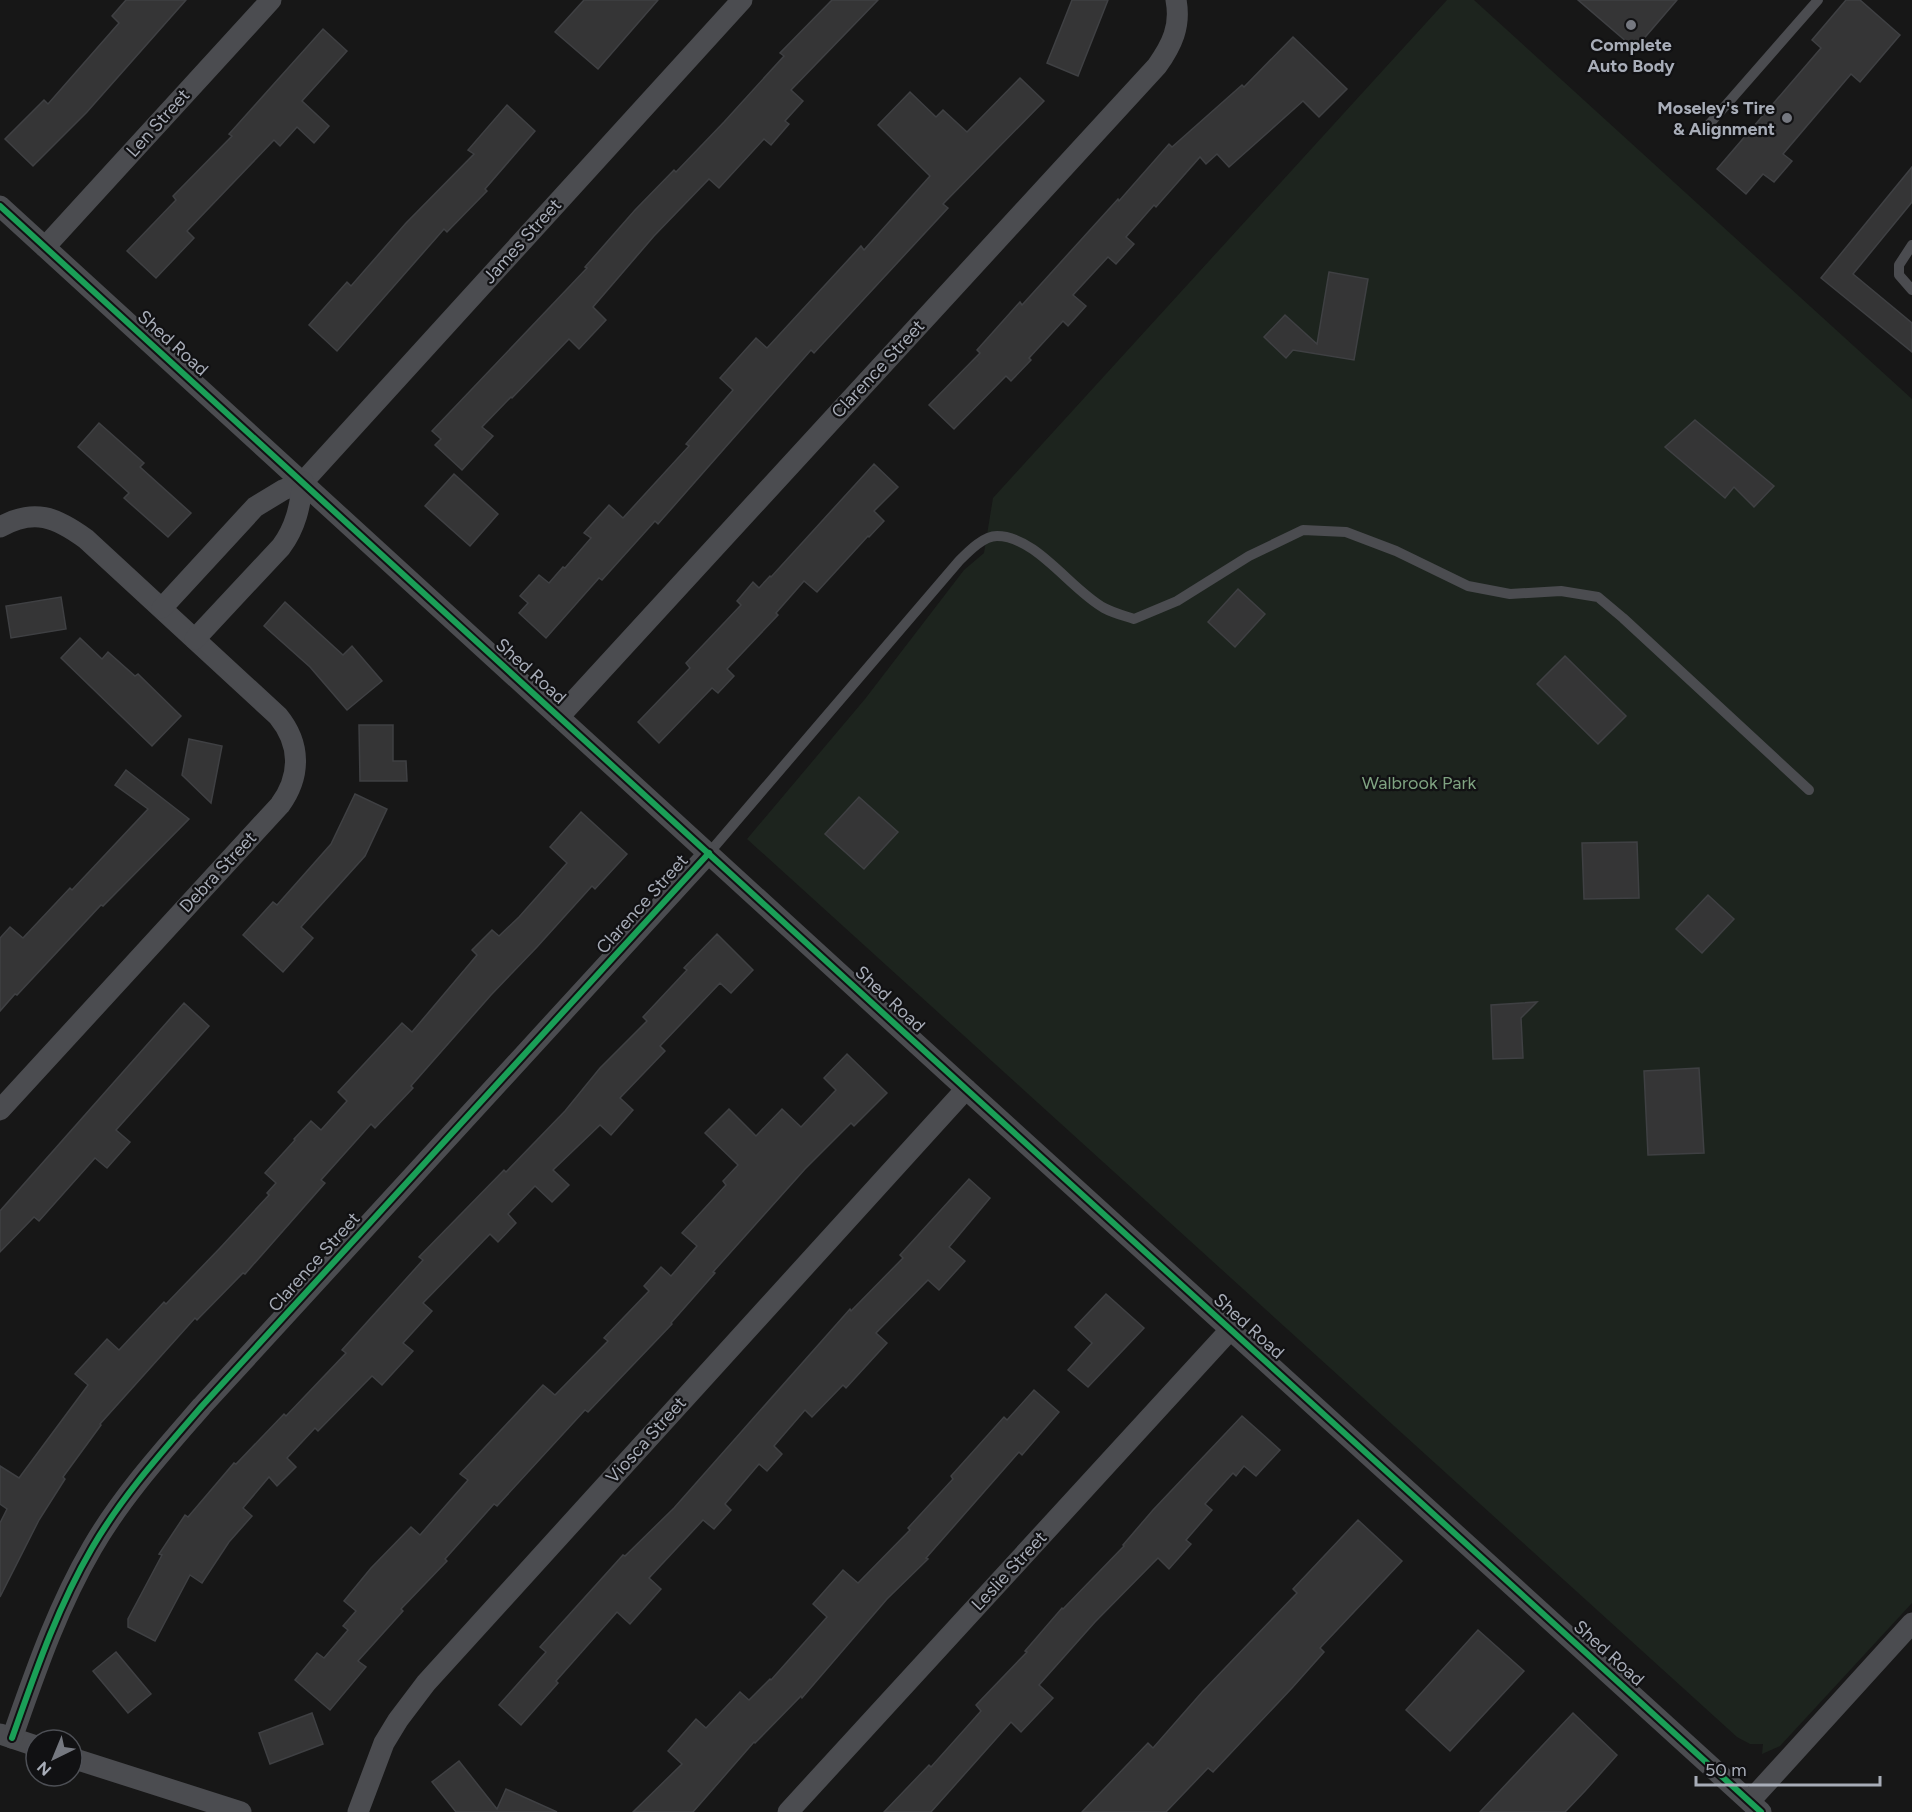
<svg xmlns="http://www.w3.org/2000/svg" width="1912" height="1812" viewBox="0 0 1912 1812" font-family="Figtree,sans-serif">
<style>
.green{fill:#1d241e}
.building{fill:#353536;stroke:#3f4043;stroke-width:1.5}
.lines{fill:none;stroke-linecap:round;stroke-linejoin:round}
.lane{stroke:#4b4c50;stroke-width:10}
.street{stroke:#4b4c50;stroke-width:21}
.cycleway-casing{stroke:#111113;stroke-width:10}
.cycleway{stroke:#1a9f57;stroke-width:6}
.poi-dot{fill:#757880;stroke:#111113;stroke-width:2}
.labels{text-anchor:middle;stroke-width:4.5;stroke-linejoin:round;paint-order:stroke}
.poi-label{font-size:18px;font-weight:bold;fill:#a8adb8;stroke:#111113}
.street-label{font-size:18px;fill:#a8adb8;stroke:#111113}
.park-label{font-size:18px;fill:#7fa381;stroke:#111113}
</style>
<rect width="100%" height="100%" fill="#171717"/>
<path class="green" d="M1447,0H1474L1912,399V1603L1780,1746L1762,1754L1763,1744H1750L1737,1737L747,839L865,699L964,570L984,553L993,498Z"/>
<g class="building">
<path d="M126,0H186L87,112L33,166L5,139L44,100L48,104L119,23L112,16Z"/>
<path d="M584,0H658L598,69L555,32Z"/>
<path d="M832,0H878L791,90L803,101L785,121L789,124L771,145L764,139L719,188L709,179L654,236L593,307L606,320L579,349L569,339L512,398L511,397L482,427L493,436L462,470L435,445L441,439L432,431L587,268L585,267L635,210L674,170L676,172L724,122L784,56L780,53Z"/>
<path d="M1072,0H1108L1078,76L1047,63Z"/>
<path d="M1578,0H1677L1635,49Z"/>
<path d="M1846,0H1860L1900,35L1860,82L1851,74L1783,154L1792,161L1774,182L1763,174L1746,194L1717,169L1821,48L1812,40Z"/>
<path d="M323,29L347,51L302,101L329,126L314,143L297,127L280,146L274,140L187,231L194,238L156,278L127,251L176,200L173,196L232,136L229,134Z"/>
<path d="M1293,37L1347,89L1319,117L1303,101L1229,167L1217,154L1206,164L1200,157L1156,207L1154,205L1126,237L1134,244L1116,264L1108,257L1073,295L1086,306L1068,326L1063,321L1029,358L1031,360L1011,381L1006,376L954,429L929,405L980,353L977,350L1020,302L1022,305L1118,199L1119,201L1169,144L1172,147L1242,85L1244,87Z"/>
<path d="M1020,78L1044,101L943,204L948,208L814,353L811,350L658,524L655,521L602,580L599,578L546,638L519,613L528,603L520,596L539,575L549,583L563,567L565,568L591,538L584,533L609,505L623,518L689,446L686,444L733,390L720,378L756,338L767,348L861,246L864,250L930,176L878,125L910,92L936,117L943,110L967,132Z"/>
<path d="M507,105L535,131L485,189L487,191L447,232L444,229L337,351L309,325L347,282L351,286L406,223L474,154L468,150Z"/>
<path d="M1912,167V202L1853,274L1912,323V352L1821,278Z"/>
<path d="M1329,272L1368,279L1354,360L1293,350L1286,358L1264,337L1285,315L1317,344Z"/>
<path d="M1695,420L1774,486L1754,507L1734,487L1725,498L1665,447Z"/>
<path d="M99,423L144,463L140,467L191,513L168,537L124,498L129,493L78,447Z"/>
<path d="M874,464L898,487L874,511L884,521L869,537L868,536L817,592L804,581L776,613L778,615L727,669L734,676L718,693L712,688L659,743L638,722L690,668L686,663L741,605L737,601L753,582L759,588L770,576L771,577Z"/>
<path d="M454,474L498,514L470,546L425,506Z"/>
<path d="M1238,589L1265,614L1235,647L1208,622Z"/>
<path d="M61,597L66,629L11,638L6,606Z"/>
<path d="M285,602L343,655L352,646L382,681L347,710L310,667L264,626Z"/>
<path d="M80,638L102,659L108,652L135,676L138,674L181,716L152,746L61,658Z"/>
<path d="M1565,656L1626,716L1598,744L1537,684Z"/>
<path d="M359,725H393V761H406L407,781H360Z"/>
<path d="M189,739L222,746L211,803L182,775Z"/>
<path d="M126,770L189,819L103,906L101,905L17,995L15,994L0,1011V938L10,927L23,938L70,888L72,890L148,809L115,785Z"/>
<path d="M355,794L387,809L365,856L301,927L313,938L283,972L243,935L273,902L277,905L331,844Z"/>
<path d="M859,797L898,832L864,869L825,834Z"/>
<path d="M581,812L627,854L595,889L592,886L537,947L491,995L411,1086L413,1088L375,1128L371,1124L321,1180L325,1183L245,1274L243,1273L197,1320L195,1318L100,1424L101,1425L63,1477L65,1479L39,1520L0,1597V1523L7,1509L0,1504V1466L19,1478L88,1385L75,1374L107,1339L119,1350L164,1302L166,1304L220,1248L269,1195L267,1193L276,1183L265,1173L295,1140L294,1139L311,1121L321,1130L347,1101L338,1092L402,1023L412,1032L477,955L472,950L492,930L499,936L519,917L567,863L550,847Z"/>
<path d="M1637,842L1639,898L1584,899L1582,843Z"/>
<path d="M1708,895L1734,919L1702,953L1676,929Z"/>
<path d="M717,934L753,970L731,993L720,983L660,1046L665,1051L620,1098L633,1110L611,1135L600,1125L553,1170L569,1185L552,1202L535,1186L508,1214L516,1223L498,1242L490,1234L423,1303L432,1311L403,1343L413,1351L382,1385L372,1376L318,1431L315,1428L287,1458L296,1467L277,1486L269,1477L243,1508L252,1516L229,1542L202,1583L190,1575L155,1641L128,1627V1619L162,1555L159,1554L185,1515L188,1517L234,1463L236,1464L284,1414L286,1416L346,1353L342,1350L423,1260L419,1257L504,1170L506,1172L565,1111L600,1068L647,1021L643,1017L687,970L684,968Z"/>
<path d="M1537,1002L1521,1018L1523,1058L1493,1059L1491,1005Z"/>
<path d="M184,1003L209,1026L116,1130L130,1142L107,1168L95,1158L39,1221L34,1217L0,1252V1211Z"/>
<path d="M847,1054L887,1093L854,1126L851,1123L805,1169L713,1272L715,1273L671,1323L672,1324L588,1412L585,1410L497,1506L494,1504L445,1559L447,1561L401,1609L403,1611L358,1661L366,1667L330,1710L295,1680L317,1653L324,1658L348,1630L343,1626L356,1611L344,1601L371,1568L411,1527L420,1535L468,1480L460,1474L543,1385L555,1395L608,1341L604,1338L649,1291L644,1286L661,1267L671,1276L697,1246L682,1233L726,1185L723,1181L738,1165L705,1133L729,1109L756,1136L782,1109L801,1127L836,1090L824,1078Z"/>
<path d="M1699,1068L1704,1153L1648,1155L1644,1071Z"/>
<path d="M969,1179L990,1198L949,1247L965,1261L939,1290L928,1280L876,1333L887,1343L846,1388L843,1385L812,1417L805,1410L774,1446L782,1454L767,1471L759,1464L725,1504L731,1510L714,1529L703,1520L649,1578L661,1589L630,1624L617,1612L556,1681L558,1683L521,1725L499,1705L546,1652L540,1647L623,1555L625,1556L674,1508L850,1309L851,1311L903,1258L900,1255Z"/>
<path d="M1106,1294L1144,1328L1088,1387L1068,1370L1092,1343L1075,1327Z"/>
<path d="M1034,1390L1059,1412L1022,1455L1019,1452L926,1558L928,1559L887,1599L802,1698L801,1696L755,1743L754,1742L693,1812H633L682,1764L668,1751L696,1719L706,1728L740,1692L749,1700L770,1679L771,1680L827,1617L813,1604L843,1570L858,1583L910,1530L908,1528L953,1479L951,1476L1004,1417L1007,1420Z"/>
<path d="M1242,1416L1280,1450L1256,1476L1244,1466L1236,1476L1233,1473L1205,1504L1212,1510L1186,1540L1191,1544L1169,1569L1158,1558L1095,1622L1039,1685L1053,1698L1021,1732L1011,1722L931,1812H884L929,1765L931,1767L981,1711L976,1705L1027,1652L1025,1651L1062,1608L1063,1609L1124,1546L1123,1545L1153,1510Z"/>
<path d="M1358,1520L1402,1561L1320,1648L1324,1652L1292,1688L1213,1772L1208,1768L1166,1812H1082L1148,1743L1153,1748L1203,1691L1297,1593L1293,1589Z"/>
<path d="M1478,1630L1524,1671L1450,1751L1406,1710Z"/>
<path d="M116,1652L151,1694L128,1713L93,1671Z"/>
<path d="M312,1713L323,1744L270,1764L259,1733Z"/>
<path d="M1573,1713L1617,1755L1585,1791L1565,1812H1480Z"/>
<path d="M459,1761L497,1809L506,1789L557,1812H456L432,1782Z"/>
</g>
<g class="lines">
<g class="lane">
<path d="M1705,129L1818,0"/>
<path d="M1912,245L1899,265V275L1912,290"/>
<path d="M709,853L959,561C968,552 983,536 997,536C1036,536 1071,590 1104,608C1113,613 1125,616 1134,619L1177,601L1249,556L1303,530L1346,532L1396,551L1468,586L1510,594L1561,591L1598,597L1623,618L1809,790"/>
</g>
<g class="street">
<path d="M0,206L966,1089L1761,1812"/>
<path d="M45,247L271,0"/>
<path d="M0,527C34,508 56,517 86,539L278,716C301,744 301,776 280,805L0,1110"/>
<path d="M162,608L255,507L283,490L303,482L742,0"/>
<path d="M195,639L281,547C296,527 300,506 303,482"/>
<path d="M559,717L1157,66C1172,45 1181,26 1176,0"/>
<path d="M0,1734L36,1746"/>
<path d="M12,1738C35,1673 57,1608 92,1548C122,1496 163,1451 202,1406L709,853"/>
<path d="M72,1758L241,1812"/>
<path d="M1750,1801L1912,1623"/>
<path d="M358,1812L384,1743L398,1720L426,1683L966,1089"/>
<path d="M788,1812L1230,1330"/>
</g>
<defs>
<g id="cycleway">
<path d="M0,206L966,1089L1761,1812"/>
<path d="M12,1738C35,1673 57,1608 92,1548C122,1496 163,1451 202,1406L709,853"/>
</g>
</defs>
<use href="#cycleway" class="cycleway-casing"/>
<use href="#cycleway" class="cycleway"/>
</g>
<g class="poi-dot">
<circle cx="1631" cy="25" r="6"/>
<circle cx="1787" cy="118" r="6"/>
</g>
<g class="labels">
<g class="poi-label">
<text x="1631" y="51">Complete<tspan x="1631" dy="21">Auto Body</tspan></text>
<text x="1775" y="114" text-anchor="end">Moseley's Tire<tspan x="1775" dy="21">&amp; Alignment</tspan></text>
</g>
<g class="street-label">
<text transform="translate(158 123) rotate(-48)" y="6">Len Street</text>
<text transform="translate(522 241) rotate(-48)" y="6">James Street</text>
<text transform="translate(173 343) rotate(42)" y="6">Shed Road</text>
<text transform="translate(878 369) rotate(-47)" y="6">Clarence Street</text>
<text transform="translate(531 671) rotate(42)" y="6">Shed Road</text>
<text transform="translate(218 872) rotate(-47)" y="6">Debra Street</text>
<text transform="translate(642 904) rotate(-48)" y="6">Clarence Street</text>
<text transform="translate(890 999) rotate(43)" y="6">Shed Road</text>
<text transform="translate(314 1262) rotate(-48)" y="6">Clarence Street</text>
<text transform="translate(1249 1326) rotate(42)" y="6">Shed Road</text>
<text transform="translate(646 1440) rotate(-48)" y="6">Viosca Street</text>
<text transform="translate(1009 1571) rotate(-47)" y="6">Leslie Street</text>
<text transform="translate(1609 1653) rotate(42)" y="6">Shed Road</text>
</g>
<g class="park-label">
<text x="1419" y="789">Walbrook Park</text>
</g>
</g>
<g transform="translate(54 1758) rotate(223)"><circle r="28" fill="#111113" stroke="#4d4f55" stroke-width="1.5"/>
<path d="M0-4.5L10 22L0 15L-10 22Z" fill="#757880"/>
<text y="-9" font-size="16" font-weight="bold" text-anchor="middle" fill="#a8adb8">N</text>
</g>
<path d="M1696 1776v9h184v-9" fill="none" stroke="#a8adb8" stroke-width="3"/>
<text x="1705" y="1776" font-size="18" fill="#a8adb8" stroke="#111113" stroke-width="4.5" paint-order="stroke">50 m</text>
</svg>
